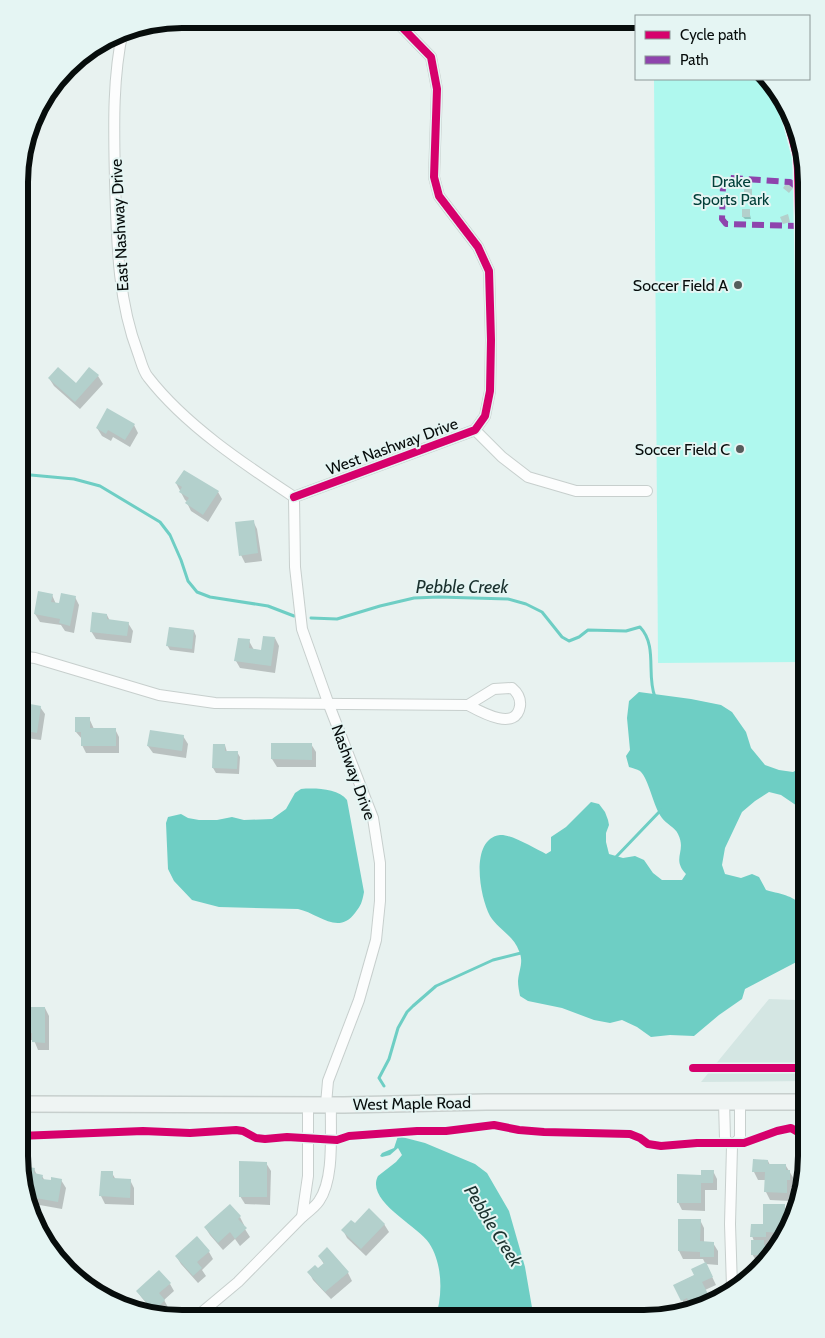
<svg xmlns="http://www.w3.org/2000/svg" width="825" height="1338" viewBox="0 0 825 1338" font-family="Cabin,sans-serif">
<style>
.built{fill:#d4e6e3}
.green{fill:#aff8ee}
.water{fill:#6ecec4}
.shadow{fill:#0003}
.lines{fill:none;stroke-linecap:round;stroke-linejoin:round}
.stream{stroke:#6ecec4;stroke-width:3}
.building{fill:#b3d0cc}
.minor-casing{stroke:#c7cfcd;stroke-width:12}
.secondary-casing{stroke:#c7cfcd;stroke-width:18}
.minor{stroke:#fcfdfd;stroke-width:10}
.secondary{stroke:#eff4f3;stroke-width:15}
.quiet{stroke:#8e44ad;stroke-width:6;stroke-dasharray:12 6;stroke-linecap:butt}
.cycleway-casing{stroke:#e5f5f3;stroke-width:11}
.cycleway{stroke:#d6006c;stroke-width:8}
.poi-dot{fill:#565d5c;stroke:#e5f5f3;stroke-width:2}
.labels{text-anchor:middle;stroke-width:4;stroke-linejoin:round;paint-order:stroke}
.park-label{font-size:16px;fill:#02403a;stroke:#e5f5f3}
.street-label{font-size:16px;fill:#070d0c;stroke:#e5f5f3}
.poi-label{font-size:16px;fill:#070d0c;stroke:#e5f5f3;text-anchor:end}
.water-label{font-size:18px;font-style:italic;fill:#1b312e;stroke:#e5f5f3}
.rim{fill:none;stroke:#070d0c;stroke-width:6}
</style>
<rect width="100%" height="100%" fill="#e8f2f0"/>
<path class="built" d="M806,992V1081L701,1082L769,999L797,1000Z"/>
<path class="green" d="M654,79H763L794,119L806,182V662L658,663Z"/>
<g class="water">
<path d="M639,692L691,699L721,705L732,712L746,732L751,748L765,765L779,770L793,772L806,765V812L781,795L769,792L755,801L742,812L725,848L722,865L725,874L741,878L752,874L759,877L766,890C784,895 793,895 806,909V957L745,989L742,999L719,1015L694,1036L670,1035L651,1037L637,1027L622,1020L610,1023L594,1020L562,1008L528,1001L520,996C519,991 518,986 518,981C519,969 524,962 519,951C514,936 498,929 490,916C480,898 469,839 500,835C511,834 536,849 546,854L551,851V837L566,827L591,802L599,804L605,812L608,820L609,825L606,833V842L609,854L623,858L635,856L644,860L653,873L662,880H682L686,874C671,858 687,852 678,834C675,827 666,824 662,818C653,806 649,779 640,771C637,769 632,768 629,767L626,756L630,750L627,718L629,701Z"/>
<path d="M301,789C314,788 338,788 347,800L364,892C362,903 361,905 355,913C338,936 318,913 298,909L219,907L192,900L174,881L168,869L166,823L168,817L181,814L188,818L199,820H217L232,817L244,820L272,819L286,809L295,793Z"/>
<path d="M398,1136L425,1143L475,1164L487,1173L509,1211L525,1267L534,1319H435C443,1296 443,1264 429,1243C418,1226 365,1201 378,1176L396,1162L402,1155L398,1148L390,1155L382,1157L380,1156L382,1153L394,1148Z"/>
</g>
<g class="shadow">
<path d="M749,211L751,219H745L743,217Z"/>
<path d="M90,369L98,376L103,384L80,409L54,386L49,378L76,384Z"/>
<path d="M134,425L138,433L130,447L113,437L111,441L102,436L97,428Z"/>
<path d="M176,483L218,492L222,499L208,522L191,511L187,503L188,502L185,500Z"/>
<path d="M253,521L257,529L262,561L245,563L241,555Z"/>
<path d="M52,595L56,604L60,605L75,597L79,605L74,633L65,631L61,625L40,622L35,614Z"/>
<path d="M107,615L110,621L128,623L133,631L131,643L96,639L91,631Z"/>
<path d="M194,631L196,636L194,653L170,650L167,645Z"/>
<path d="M275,638L279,646L275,673L240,668L236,661L249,641L254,650L262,651Z"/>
<path d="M19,702L20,704L40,707L45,714L41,740L26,738L23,732H19Z"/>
<path d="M89,718L94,729H115L119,737V753H86L82,745V739L76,732Z"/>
<path d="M183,736L188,744L186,758L153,753L148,746Z"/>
<path d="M272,744H311L316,752V767H277L272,759Z"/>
<path d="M225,745L227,752H237L240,757L239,774L216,773L213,768Z"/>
<path d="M19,1003H26L28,1008H45L49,1016V1050H38L34,1040H21L19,1036Z"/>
<path d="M768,1161L770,1165L786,1166L794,1179V1187H791L790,1201L770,1200L766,1192V1180H758L754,1172Z"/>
<path d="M266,1163L271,1171L270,1205L245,1204L240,1196Z"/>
<path d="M21,1167L34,1169L37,1175L42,1176L45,1181L61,1180L66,1188L62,1209L34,1204L33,1212L30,1211Z"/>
<path d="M713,1171L717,1179V1190H705V1211L682,1210L678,1202L702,1176Z"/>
<path d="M112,1173L116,1180H130L134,1188V1205L105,1204L101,1196Z"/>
<path d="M784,1206L789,1213L788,1220L791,1224L782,1240H770V1246H778L773,1255L763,1262H757L752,1254L754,1241L752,1236Z"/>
<path d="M240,1217L244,1225L243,1226L250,1237L240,1246L235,1239L223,1250L210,1235L205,1227Z"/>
<path d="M700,1220L704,1228V1243H713L718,1251V1265L706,1264L716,1285L705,1290L711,1303L706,1307L694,1309L692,1306L686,1308L675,1285L695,1275L705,1263L703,1259H683L679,1251Z"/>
<path d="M384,1224L389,1232L366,1256L347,1238L343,1230L355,1225Z"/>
<path d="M327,1249L348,1273L352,1281L331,1299L313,1280L309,1272L318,1270L324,1264L319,1256Z"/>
<path d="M209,1252L213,1259L202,1270L206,1276L198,1283L181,1264L176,1256Z"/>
<path d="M170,1284L174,1291L164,1300L169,1309L159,1317L142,1298L137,1291Z"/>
</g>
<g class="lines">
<g class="stream">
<path d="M20,474L74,479L100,486L160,522L170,535L181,560L188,581L197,592L210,597L268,606L294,616"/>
<path d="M311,618L337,619L380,606L414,598L439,597L508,599L526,604L542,612L562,637L569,641L579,637L588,630L626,631L640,627C658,646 646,675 655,697"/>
<path d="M615,858L661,810"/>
<path d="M384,1086L379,1078L389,1059L398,1028L407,1012L413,1006L436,986L493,960L525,952"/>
<path d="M645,1319L659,1316"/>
</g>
</g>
<g class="building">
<path d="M787,182L794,187L789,193L783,188Z"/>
<rect x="744" y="189" width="8" height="9"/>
<rect x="742" y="209" width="8" height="8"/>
<path d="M788,214L790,222L783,224L780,217Z"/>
<path d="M58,367L76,383L89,367L99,375L75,402L48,378Z"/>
<path d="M107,408L135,424L125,440L108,430L106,434L96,428Z"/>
<path d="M184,470L219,491L203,515L185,503L189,498L179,492L182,487L175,483Z"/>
<path d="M254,520L258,553L239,556L235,522Z"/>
<path d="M38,591L53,594L51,602L59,603L61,593L76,596L70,626L59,623L60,619L34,614Z"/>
<path d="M92,612L107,614V619L129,622L127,636L90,632Z"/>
<path d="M169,627L194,630L192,649L166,646Z"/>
<path d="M263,636L275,637L271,666L234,661L238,638L250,639L249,648L261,650Z"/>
<path d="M19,702L41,706L37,733L21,730Z"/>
<path d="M75,717H90V728H116V746H81V732H75Z"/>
<path d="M150,730L184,735L182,751L147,746Z"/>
<path d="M271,743H312V760L271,759Z"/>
<path d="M213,744H225V751H238L237,769L212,768Z"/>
<path d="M19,1002H26V1007H45V1043L32,1042V1033H19Z"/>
<path d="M753,1159L768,1160V1164H786V1170H790V1180H787V1193L764,1192L765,1172H752Z"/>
<path d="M239,1161L267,1162V1197H239Z"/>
<path d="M21,1166L35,1168L34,1173L43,1175L42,1179L51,1180V1177L62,1179L58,1202L30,1197L28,1205Z"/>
<path d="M701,1170H714L713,1183H701V1203H677V1174L701,1175Z"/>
<path d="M101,1171H113V1178L131,1179L130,1198L99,1196Z"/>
<path d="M230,1204L241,1216L238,1219L247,1228L235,1239L230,1232L218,1243L204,1227Z"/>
<path d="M763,1204H785V1217H788V1227L785,1226V1233L766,1232V1237H750L751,1224H763Z"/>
<path d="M369,1208L385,1224L361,1249L341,1230L351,1220L355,1223Z"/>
<path d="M678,1219H701L700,1241L714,1242V1257H700V1252L678,1251Z"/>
<path d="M197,1236L210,1251L197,1262L202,1268L193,1276L175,1256Z"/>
<path d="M751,1240H764V1245H779L773,1255L765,1261V1255H751Z"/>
<path d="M327,1247L349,1272L325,1292L307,1272L315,1265L318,1268L324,1263L318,1256Z"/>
<path d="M706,1262L713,1277L702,1282L712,1302L692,1310L687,1298L681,1301L673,1285L694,1275L691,1269Z"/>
<path d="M159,1270L171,1283L159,1293L165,1300L154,1311L136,1291Z"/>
</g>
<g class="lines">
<defs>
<g id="minor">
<path d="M123,30C112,80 114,131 115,181C117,239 117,298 138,353C141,361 143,371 148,377C185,425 244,464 294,497"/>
<path d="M475,430L502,457L528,477L576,491H647"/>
<path d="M294,497L475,430L485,416L490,391L491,340L489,271L478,247L439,196L434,177L437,89L431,57L394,19"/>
<path d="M294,497L295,567L302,629L329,705L373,818L380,863V901L376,940L359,1000L328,1081L326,1104"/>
<path d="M19,656L35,658L159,695L215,703L468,705C481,712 516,732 520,706C521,698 518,693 512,688L494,689L468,705"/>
<path d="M724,1101L725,1139L732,1146L740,1138V1101"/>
<path d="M308,1104V1176L302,1217C308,1212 315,1207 319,1201C335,1178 330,1132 331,1104"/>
<path d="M732,1287L730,1224L732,1146"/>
<path d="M195,1318L238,1282L302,1217"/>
</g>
<path id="secondary" d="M19,1104L344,1105L486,1102H806"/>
</defs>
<use href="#minor" class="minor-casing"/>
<use href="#secondary" class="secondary-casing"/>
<use href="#minor" class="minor"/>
<use href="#secondary" class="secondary"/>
<path class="quiet" d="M800,226L726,224L722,219L723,185L724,181L730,178L790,182L806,193"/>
<defs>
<g id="cycleway">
<path d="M778,98L788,122L797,156L798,170L801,308L802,322L806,328"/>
<path d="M294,497L475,430L485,416L490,391L491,340L489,271L478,247L439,196L434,177L437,89L431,57L394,19"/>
<path d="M693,1068H806"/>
<path d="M19,1136L143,1131L190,1133L236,1130L243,1131L256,1138L265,1139L287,1137L337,1140L349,1136L417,1131H446L494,1125L519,1130L544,1132L630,1134L640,1138L648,1144L661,1146L697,1143H744L777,1131L791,1128L803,1135H806"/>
</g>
</defs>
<use href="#cycleway" class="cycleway-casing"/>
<use href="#cycleway" class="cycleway"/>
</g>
<g class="poi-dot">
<circle cx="738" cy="285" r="5"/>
<circle cx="740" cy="449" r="5"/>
</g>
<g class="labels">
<g class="park-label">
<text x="731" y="187">Drake<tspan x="731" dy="18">Sports Park</tspan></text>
</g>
<g class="street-label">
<text transform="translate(119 225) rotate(-93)" y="6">East Nashway Drive</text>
<text transform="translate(392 446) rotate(-20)" y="6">West Nashway Drive</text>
<text transform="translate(354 772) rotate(70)" y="6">Nashway Drive</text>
<text transform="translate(412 1103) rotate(-1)" y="6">West Maple Road</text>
</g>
<g class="poi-label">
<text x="728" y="291">Soccer Field A</text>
<text x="730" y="455">Soccer Field C</text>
</g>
<g class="water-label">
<text x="462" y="593">Pebble Creek</text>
<text transform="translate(493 1226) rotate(58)" y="6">Pebble Creek</text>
</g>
</g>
<path d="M0 0H825V1338H0ZM182 28H644A154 154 0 0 1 798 182V1156A154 154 0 0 1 644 1310H182A154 154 0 0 1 28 1156V182A154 154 0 0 1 182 28Z" fill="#e5f5f3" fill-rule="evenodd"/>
<path class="rim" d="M182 28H644A154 154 0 0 1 798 182V1156A154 154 0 0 1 644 1310H182A154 154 0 0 1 28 1156V182A154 154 0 0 1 182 28Z"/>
<rect x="635" y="15" width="175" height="65" fill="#e5f5f3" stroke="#8c9897"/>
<rect x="645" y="31" width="25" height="8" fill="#d6006c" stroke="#8c9897"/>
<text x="680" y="40" font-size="15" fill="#070d0c">Cycle path</text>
<rect x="645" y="56" width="25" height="8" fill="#8e44ad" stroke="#8c9897"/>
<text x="680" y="65" font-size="15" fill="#070d0c">Path</text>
</svg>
